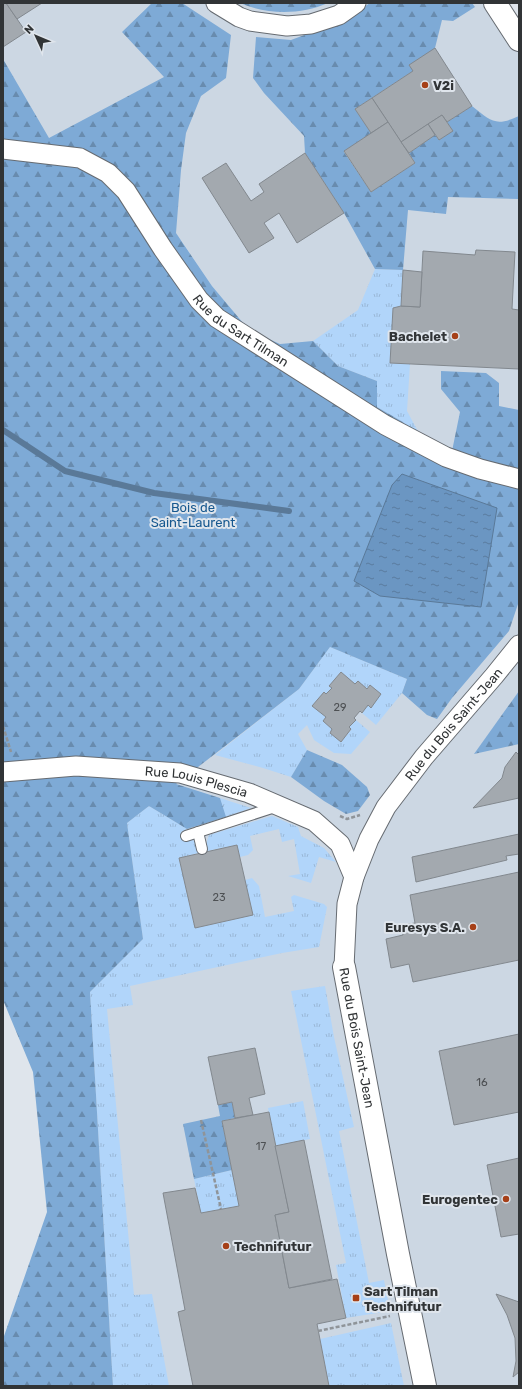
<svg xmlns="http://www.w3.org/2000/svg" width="522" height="1389" viewBox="0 0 522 1389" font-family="Rubik,sans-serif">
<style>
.built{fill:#ccd7e3}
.grass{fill:url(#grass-tufts)}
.forest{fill:url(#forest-firs)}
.water{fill:url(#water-ripples);stroke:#5a7998}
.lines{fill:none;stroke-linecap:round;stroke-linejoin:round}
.stream{stroke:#5a7998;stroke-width:6}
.building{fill:#a3a9af;stroke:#82888e}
.service-casing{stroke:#666b71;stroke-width:12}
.minor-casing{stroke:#666b71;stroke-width:21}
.tertiary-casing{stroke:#666b71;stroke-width:24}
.path{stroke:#8f9499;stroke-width:2.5;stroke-dasharray:4 2;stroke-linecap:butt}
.service{stroke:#fff;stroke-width:10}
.minor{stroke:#fff;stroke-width:19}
.tertiary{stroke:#fff;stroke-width:22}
.poi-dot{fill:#a64018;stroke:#dfe5ec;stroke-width:1.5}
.labels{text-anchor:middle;stroke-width:4;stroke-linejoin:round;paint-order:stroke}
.number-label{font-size:11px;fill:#4e5154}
.poi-label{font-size:13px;font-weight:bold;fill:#313436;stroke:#dfe5ec;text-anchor:start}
.street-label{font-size:13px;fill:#313436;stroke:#dfe5ec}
.park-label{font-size:13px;fill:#17588f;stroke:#dfe5ec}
</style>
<defs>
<pattern id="grass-tufts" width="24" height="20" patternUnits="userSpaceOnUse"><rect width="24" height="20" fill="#b1d5fa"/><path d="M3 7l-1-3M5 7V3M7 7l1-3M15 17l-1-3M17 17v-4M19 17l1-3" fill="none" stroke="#99b7d7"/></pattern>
<pattern id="forest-firs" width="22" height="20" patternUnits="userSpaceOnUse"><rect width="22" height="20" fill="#7eaad6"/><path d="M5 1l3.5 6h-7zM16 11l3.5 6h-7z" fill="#688bae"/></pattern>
<pattern id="water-ripples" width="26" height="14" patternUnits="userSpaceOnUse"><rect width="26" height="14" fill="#6b96c2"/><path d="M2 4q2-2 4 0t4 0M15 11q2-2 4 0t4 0" fill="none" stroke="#597b9e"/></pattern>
</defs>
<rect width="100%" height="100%" fill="#dfe5ec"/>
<g class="built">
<path d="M3,3H509L519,19V469L466,460L407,429L403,422L377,407L298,343L280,344L249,330L212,286L181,240L3,123Z"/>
<path d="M519,478V1386H113L90,992L3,754Z"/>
</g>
<g class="grass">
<path d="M375,269L403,270L401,306L390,363L410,364L407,411L420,435L407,429L403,422L377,407V381L338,366L313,341L358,310Z"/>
<path d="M330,647L407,679L402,693L376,725L362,713L368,705L371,707L381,694L370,685L367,689L358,681L355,684L341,672L329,686L332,688L326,694L324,692L312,706L326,717L323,721L332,729L330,733L341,742L351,730L349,727L356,720L370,732L351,754L334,753L314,740L307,725L298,734L307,750L291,777L263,768L215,755L299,689Z"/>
<path d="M220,798L251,808L225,817Z"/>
<path d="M149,806L187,829L181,832L184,841L191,839L196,842L199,853L179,858L195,928L253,915L245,880L252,878L259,886L265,917L294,911L291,897L294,895L324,904L327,907L319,947L282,953L130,986L133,1005L107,1009L134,1295L152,1294L169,1386H113L90,992L143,939L127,823Z"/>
<path d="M272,816L298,827L301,836L324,848L336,862L319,857L311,883L288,876L300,874L294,839L282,842L279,829L250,836L253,850L248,855L240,857L237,845L207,851L206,844L209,835Z"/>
<path d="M325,986L334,1037L354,1127L339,1131L369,1283L384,1280L390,1311L346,1318L336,1265L346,1263L291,991Z"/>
<path d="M303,1101L310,1139L275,1146L268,1108Z"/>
<path d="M232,1170L239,1206L201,1213L194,1179Z"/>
<path d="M391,1323L404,1386H329L320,1339Z"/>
</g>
<g class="forest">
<path d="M152,3H182L231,35L226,78L201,96L186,133L181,170L176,233L212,286L249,330L280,344L313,341L338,366L377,381V407L403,422L407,429L452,451L460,412L441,389V371L486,373L499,383V406L519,410V601L509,631L452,698L437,719L427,715L402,693L407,679L330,647L299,689L176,784L220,798L226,817L187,829L149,806L127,823L143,939L90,992L113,1386H3V1339L47,1212L33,1072L3,1000V59L49,138L164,77L122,32Z"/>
<path d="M240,3H328C301,15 267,15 240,3Z"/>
<path d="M370,3H472L475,7L453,21L442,20L435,48L413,71L355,109L371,133L344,152L371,192L415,163L409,153L435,135L439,140L452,131L447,122L472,106C491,121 495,127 519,116V199L448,197L446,214L408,210L403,270L375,269L344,213L305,153L304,136L264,93L253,78L256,37L291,40L342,21Z"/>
<path d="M519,691V744L474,754Z"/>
<path d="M307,750L342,765L367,787L370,795L358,811L346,814L324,801L291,777Z"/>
<path d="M232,1102L235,1118L222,1121L232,1170L194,1179L183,1124L220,1116L218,1105Z"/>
</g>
<path class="water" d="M402,474L497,508L481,607L380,596L354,581L392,485Z"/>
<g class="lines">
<path class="stream" d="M3,430L65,471L154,493L289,511"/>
</g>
<g class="building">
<path d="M3,3H6L26,32L3,47Z"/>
<path d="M6,3H42L17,19Z"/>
<path d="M435,48L472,106L447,122L442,115L401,142L372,98L413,71L409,65Z"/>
<path d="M372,98L388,122L371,133L355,109Z"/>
<path d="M442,115L453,131L439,140L428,124Z"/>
<path d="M388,122L415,163L371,192L344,151Z"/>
<path d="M428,124L435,135L409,153L401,142Z"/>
<path d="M305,153L344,213L297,243L279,213L264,223L274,238L249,253L202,178L226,163L251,201L264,192L259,184Z"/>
<path d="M476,250L515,252L512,309L519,310V369L390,363L393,308L401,306L420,307L423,251L475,255Z"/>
<path d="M403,270L422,272L420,307L401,306Z"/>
<path d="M341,672L355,684L358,681L367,689L370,685L381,694L371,708L368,705L362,713L360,711L354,718L356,720L349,727L351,729L341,742L330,733L332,729L323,721L326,717L312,706L324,692L326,694L332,688L329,686Z"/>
<path d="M516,752L519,755V798L473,808L502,778L505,767Z"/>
<path d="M519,834V854L506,856L507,860L416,882L412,857Z"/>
<path d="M237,845L253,915L195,928L179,858Z"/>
<path d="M519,872V960L413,982L409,964L391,968L386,939L403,935L401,925L415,923L410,895Z"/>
<path d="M519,1034V1112L454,1125L439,1051Z"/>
<path d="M255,1048L265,1094L249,1098L253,1115L235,1118L232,1102L218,1105L208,1057Z"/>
<path d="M269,1112L289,1212L275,1215L289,1288L337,1279L346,1318L317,1324L329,1386H193L178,1312L185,1310L163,1193L195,1188L201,1213L239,1206L222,1121Z"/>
<path d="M304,1140L332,1279L289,1288L275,1215L289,1212L275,1146Z"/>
<path d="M519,1158V1234L501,1237L487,1165Z"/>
<path d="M496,1294L519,1302V1372L513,1377L516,1361L515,1338L507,1315Z"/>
</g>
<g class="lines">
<defs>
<g id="service">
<path d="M198,832L202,849"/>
<path d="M186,836L278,806"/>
</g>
<g id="minor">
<path d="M216,3L239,17L250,21L287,26L311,24L339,15L356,3"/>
<path id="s1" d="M3,149L80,158L108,173L126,191L163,249L199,300L217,318L385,425L446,457L480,469L519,479"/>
<path id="s2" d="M3,772L76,766L180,773L249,793L314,821L340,844L354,877"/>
<path id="s3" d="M344,967L347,904L354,877L369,839L386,807L424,757L494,676L519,645"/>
</g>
<g id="tertiary">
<path d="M495,3L519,40"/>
<path id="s4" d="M344,967L398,1254L425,1386"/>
</g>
</defs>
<use href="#service" class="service-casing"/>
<use href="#minor" class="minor-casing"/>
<use href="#tertiary" class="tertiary-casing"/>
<g class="path">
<path d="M3,726L11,752"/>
<path d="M340,816L347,819L360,815"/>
<path d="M201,1120L221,1209"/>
<path d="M318,1331L390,1316"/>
</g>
<use href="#service" class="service"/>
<use href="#minor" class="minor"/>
<use href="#tertiary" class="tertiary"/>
</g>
<g class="poi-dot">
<circle cx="425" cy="85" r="4"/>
<circle cx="455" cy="336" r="4"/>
<circle cx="473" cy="927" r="4"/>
<circle cx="506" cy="1199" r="4"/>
<circle cx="226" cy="1246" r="4"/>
<rect x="352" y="1294" width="8" height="8" rx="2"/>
</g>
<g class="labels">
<g class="number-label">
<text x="340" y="711">29</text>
<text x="219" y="901">23</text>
<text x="482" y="1086">16</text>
<text x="261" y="1150">17</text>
</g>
<g class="poi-label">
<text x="433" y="90">V2i</text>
<text x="447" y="341" text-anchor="end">Bachelet</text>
<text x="465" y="932" text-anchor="end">Euresys S.A.</text>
<text x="498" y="1204" text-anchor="end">Eurogentec</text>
<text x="234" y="1251">Technifutur</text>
<text x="364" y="1296">Sart Tilman<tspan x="364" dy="15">Technifutur</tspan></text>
</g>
<g class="street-label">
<text dy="5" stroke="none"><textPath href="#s1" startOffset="318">Rue du Sart Tilman</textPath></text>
<text dy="5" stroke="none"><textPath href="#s3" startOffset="275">Rue du Bois Saint-Jean</textPath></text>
<text dy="5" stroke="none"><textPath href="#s2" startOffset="195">Rue Louis Plescia</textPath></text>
<text dy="5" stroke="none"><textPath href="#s4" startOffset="72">Rue du Bois Saint-Jean</textPath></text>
</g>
<g class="park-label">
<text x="193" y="512">Bois de<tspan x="193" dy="15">Saint-Laurent</tspan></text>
</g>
</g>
<rect width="522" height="1389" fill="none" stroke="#313436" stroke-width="8"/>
<g transform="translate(36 36) rotate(314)" stroke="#dfe5ec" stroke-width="3" paint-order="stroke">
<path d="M0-3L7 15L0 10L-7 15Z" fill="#313436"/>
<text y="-6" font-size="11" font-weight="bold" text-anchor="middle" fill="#313436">N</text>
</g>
</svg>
